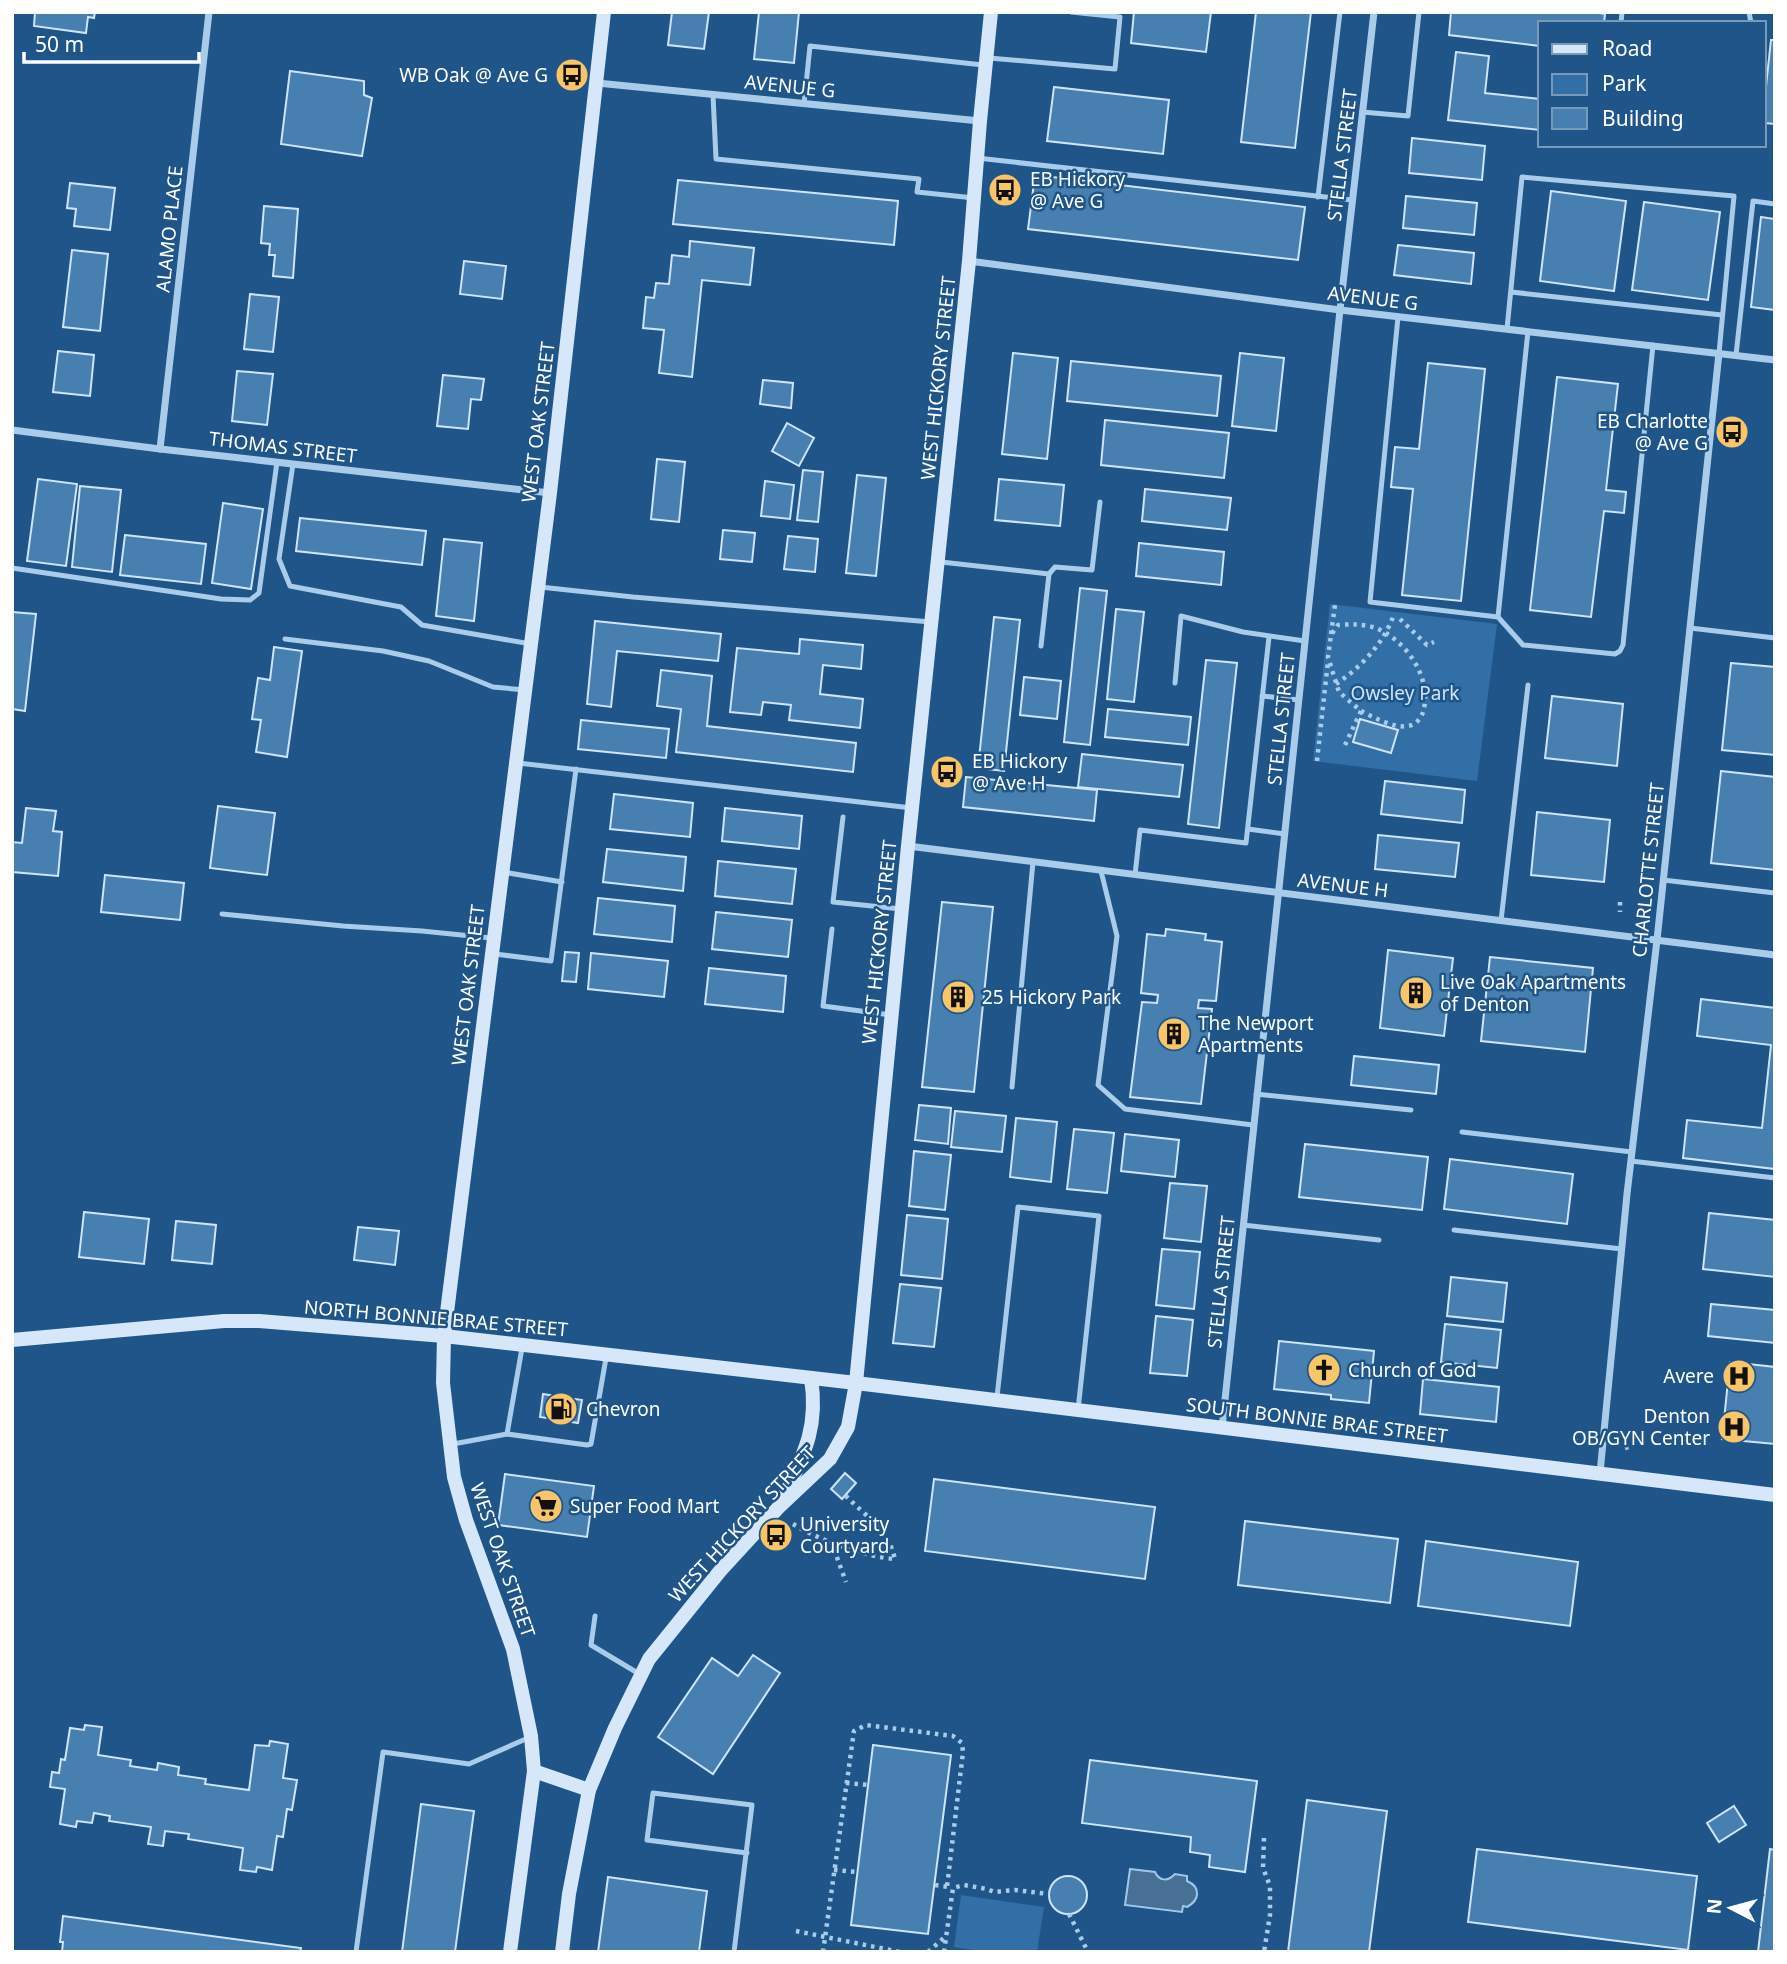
<svg xmlns="http://www.w3.org/2000/svg" width="1787" height="1964" viewBox="0 0 1787 1964" font-family="'Noto Sans',sans-serif">
<style>
.green{fill:#326fa6}
.water{fill:#486f94;stroke:#9dc8ed;stroke-width:2}
.building{fill:#477fb1;stroke:#cee4f8;stroke-width:2}
.lines{fill:none;stroke-linecap:round;stroke-linejoin:round}
.path{stroke:#aacceb;stroke-width:4.5;stroke-dasharray:3.5 5;stroke-linecap:butt}
.lane{stroke:#aacceb;stroke-width:5}
.street{stroke:#aacceb;stroke-width:7}
.secondary{stroke:#d5e7f8;stroke-width:14}
.labels{text-anchor:middle;stroke-width:5;stroke-linejoin:round;paint-order:stroke}
.poi-label{font-size:19px;fill:#fff;stroke:#1f5589;text-anchor:start}
.street-label{font-size:19px;fill:#fff;stroke:#1f5589}
.park-label{font-size:19px;fill:#cee4f8;stroke:#1f5589}
</style>
<rect width="100%" height="100%" fill="#1f5589"/>
<g class="green">
<path d="M1330,604L1497,624L1477,781L1313,761Z"/>
<path d="M961,1895L1044,1907L1037,1952H984L954,1947Z"/>
</g>
<path class="water" d="M1130,1869L1155,1872C1159,1881 1168,1882 1175,1874L1187,1876V1881C1201,1887 1200,1900 1187,1907L1183,1906L1182,1912L1125,1905Z"/>
<g class="building">
<path d="M35,12H95L94,18L88,17L86,33L34,26Z"/>
<path d="M672,12H709L704,49L668,45Z"/>
<path d="M759,12H799L794,63L754,59Z"/>
<path d="M1134,12H1211L1206,52L1131,43Z"/>
<path d="M1256,12H1311L1295,148L1241,142Z"/>
<path d="M1451,12H1594L1605,14L1604,23H1540V46L1449,35Z"/>
<path d="M1771,40H1775V124L1764,123V105Z"/>
<path d="M1456,52L1489,56L1485,93L1540,99V130L1448,120Z"/>
<path d="M290,71L364,81V95L372,98L362,156L281,144Z"/>
<path d="M1054,87L1169,100L1163,154L1047,141Z"/>
<path d="M1412,138L1485,146L1482,180L1409,173Z"/>
<path d="M1035,175L1305,207L1298,260L1028,229Z"/>
<path d="M678,180L898,201L894,245L673,224Z"/>
<path d="M70,183L115,188L110,230L74,226L76,209L67,208Z"/>
<path d="M1551,191L1626,201L1614,291L1540,281Z"/>
<path d="M1406,196L1477,203L1474,235L1403,228Z"/>
<path d="M1644,202L1720,212L1708,300L1632,290Z"/>
<path d="M264,206L298,209L293,278L273,276L275,255H269L270,244L261,243Z"/>
<path d="M1761,217L1775,219V310L1751,307Z"/>
<path d="M690,241L754,248L750,285L702,280L692,377L659,373L664,330L643,328L646,297L654,298L656,283L669,284L672,255L689,257Z"/>
<path d="M1398,245L1474,253L1471,284L1394,275Z"/>
<path d="M72,250L108,254L100,331L63,327Z"/>
<path d="M464,261L506,266L502,299L460,294Z"/>
<path d="M250,294L279,297L273,352L244,349Z"/>
<path d="M58,351L94,355L90,396L53,392Z"/>
<path d="M1013,353L1058,358L1047,459L1002,454Z"/>
<path d="M1240,353L1284,358L1276,431L1232,426Z"/>
<path d="M1071,361L1221,376L1217,416L1067,401Z"/>
<path d="M1428,363L1485,369L1461,601L1402,595L1413,489L1391,487L1395,447L1419,449Z"/>
<path d="M237,371L273,374L267,425L232,421Z"/>
<path d="M443,375L484,379L481,400L471,399L468,429L437,426Z"/>
<path d="M1557,377L1618,384L1606,490L1626,492L1624,513L1604,511L1591,617L1530,610Z"/>
<path d="M763,380L793,383L791,408L760,404Z"/>
<path d="M1105,420L1229,433L1224,478L1101,465Z"/>
<path d="M787,423L814,438L799,466L772,451Z"/>
<path d="M657,459L685,462L679,522L651,519Z"/>
<path d="M803,470L823,472L818,522L797,520Z"/>
<path d="M857,475L886,478L876,576L846,573Z"/>
<path d="M38,479L77,484L66,566L27,561Z"/>
<path d="M999,479L1064,485L1060,526L995,520Z"/>
<path d="M765,481L794,485L790,519L761,516Z"/>
<path d="M80,486L121,490L112,572L72,567Z"/>
<path d="M1145,489L1231,498L1227,530L1142,521Z"/>
<path d="M223,503L263,509L251,589L212,583Z"/>
<path d="M300,518L426,531L422,565L296,551Z"/>
<path d="M723,530L755,533L752,562L720,559Z"/>
<path d="M125,535L206,544L201,584L120,575Z"/>
<path d="M788,536L818,539L815,572L784,569Z"/>
<path d="M444,539L482,543L474,621L436,616Z"/>
<path d="M1139,543L1224,552L1221,585L1136,576Z"/>
<path d="M1080,588L1107,591L1090,745L1064,742Z"/>
<path d="M1116,609L1144,612L1134,702L1107,699Z"/>
<path d="M12,612L36,614L25,711L12,709Z"/>
<path d="M994,617L1020,620L1004,771L978,768Z"/>
<path d="M595,621L721,634L718,661L617,651L611,707L587,704Z"/>
<path d="M800,639L863,645L861,669L823,665L820,694L863,699L860,728L789,720L791,705L763,702L761,715L730,712L737,648L799,654Z"/>
<path d="M274,647L302,651L287,757L256,752L261,720L252,719L258,678L270,680Z"/>
<path d="M1206,660L1237,663L1219,828L1188,824Z"/>
<path d="M1731,663L1775,667V755L1722,750Z"/>
<path d="M661,670L712,676L707,726L856,743L853,772L676,752L681,709L657,706Z"/>
<path d="M1024,677L1061,681L1057,719L1020,715Z"/>
<path d="M1552,696L1623,704L1617,766L1545,758Z"/>
<path d="M1108,709L1191,717L1188,745L1105,737Z"/>
<path d="M1360,719L1398,730L1391,753L1353,742Z"/>
<path d="M581,720L669,729L666,758L578,749Z"/>
<path d="M1082,754L1183,765L1179,797L1078,787Z"/>
<path d="M1721,771L1775,777V870L1711,863Z"/>
<path d="M966,777L1097,790L1094,821L963,807Z"/>
<path d="M1385,781L1465,790L1462,823L1381,814Z"/>
<path d="M614,794L693,803L690,837L610,829Z"/>
<path d="M218,806L275,813L267,875L210,868Z"/>
<path d="M26,808L56,811L53,831L62,832L58,876L12,872V842L22,843Z"/>
<path d="M725,808L802,816L799,849L722,841Z"/>
<path d="M1537,812L1610,820L1604,882L1531,875Z"/>
<path d="M1378,835L1459,843L1455,877L1375,869Z"/>
<path d="M607,849L686,857L683,891L603,882Z"/>
<path d="M718,861L796,869L792,904L715,896Z"/>
<path d="M105,875L184,883L180,920L101,912Z"/>
<path d="M598,898L675,906L672,942L594,934Z"/>
<path d="M942,902L993,907L974,1092L922,1087Z"/>
<path d="M716,912L792,920L788,957L712,949Z"/>
<path d="M1166,929L1206,934L1205,940L1222,942L1216,1001L1199,1000L1198,1008L1212,1009L1201,1104L1130,1097L1142,1002L1157,1003L1158,995L1141,993L1147,934L1165,936Z"/>
<path d="M1388,950L1453,958L1444,1036L1380,1028Z"/>
<path d="M565,952L579,953L576,982L562,981Z"/>
<path d="M591,953L668,961L664,997L588,989Z"/>
<path d="M1490,957L1593,968L1585,1052L1481,1041Z"/>
<path d="M709,968L786,976L783,1012L705,1004Z"/>
<path d="M1701,999L1775,1008V1169L1683,1158L1687,1120L1762,1128L1771,1045L1697,1036Z"/>
<path d="M1354,1056L1439,1065L1436,1094L1351,1085Z"/>
<path d="M919,1105L951,1108L948,1144L915,1140Z"/>
<path d="M955,1111L1006,1116L1002,1152L951,1147Z"/>
<path d="M1016,1118L1057,1122L1051,1182L1010,1177Z"/>
<path d="M1074,1129L1114,1133L1107,1193L1067,1189Z"/>
<path d="M1125,1134L1179,1140L1175,1177L1121,1171Z"/>
<path d="M1305,1144L1428,1157L1422,1210L1299,1197Z"/>
<path d="M914,1151L951,1155L945,1210L909,1206Z"/>
<path d="M1450,1159L1573,1174L1567,1224L1444,1209Z"/>
<path d="M1170,1183L1207,1186L1201,1242L1164,1238Z"/>
<path d="M84,1212L149,1219L144,1264L79,1257Z"/>
<path d="M1709,1213L1775,1220V1277L1703,1269Z"/>
<path d="M907,1215L948,1219L942,1279L901,1275Z"/>
<path d="M176,1221L216,1225L212,1264L172,1260Z"/>
<path d="M358,1227L399,1231L395,1265L354,1260Z"/>
<path d="M1162,1249L1200,1252L1194,1309L1156,1305Z"/>
<path d="M1451,1277L1507,1283L1503,1322L1447,1316Z"/>
<path d="M900,1284L941,1288L934,1347L893,1343Z"/>
<path d="M1711,1304L1775,1310V1343L1708,1336Z"/>
<path d="M1156,1316L1193,1320L1187,1376L1150,1373Z"/>
<path d="M1445,1324L1501,1330L1497,1368L1441,1362Z"/>
<path d="M1279,1341L1374,1351L1369,1403L1331,1399V1395L1274,1389Z"/>
<path d="M1730,1362L1775,1367V1444L1722,1439Z"/>
<path d="M1423,1379L1499,1387L1496,1422L1420,1414Z"/>
<path d="M543,1394L582,1400L578,1423L540,1417Z"/>
<path d="M845,1473L856,1483L842,1499L831,1489Z"/>
<path d="M505,1474L594,1486L587,1537L498,1525Z"/>
<path d="M934,1479L1155,1507L1145,1579L925,1551Z"/>
<path d="M1245,1521L1398,1539L1390,1603L1238,1585Z"/>
<path d="M1426,1541L1578,1562L1570,1626L1418,1606Z"/>
<path d="M753,1655L780,1673L713,1774L658,1737L712,1658L738,1676Z"/>
<path d="M85,1725L102,1727L98,1755L131,1760L130,1766L157,1770L158,1763L179,1767L178,1775L206,1779L205,1784L249,1790L255,1745L269,1746L270,1741L288,1744L283,1778L297,1780L292,1810L287,1809L283,1837L277,1836L272,1870L257,1867L256,1872L240,1870L243,1848L188,1839L189,1834L165,1831L163,1846L148,1844L151,1827L109,1821L110,1816L94,1813L92,1823L77,1821L76,1827L60,1824L65,1789L50,1787L52,1772L59,1773L61,1759L65,1760L70,1728L84,1730Z"/>
<path d="M873,1745L951,1755L928,1934L851,1925Z"/>
<path d="M1090,1760L1257,1781L1245,1872L1209,1867L1210,1855L1190,1852L1191,1837L1082,1823Z"/>
<path d="M1307,1800L1387,1811L1369,1952H1288Z"/>
<path d="M421,1804L474,1811L455,1952H402Z"/>
<path d="M1734,1806L1746,1825L1719,1842L1707,1823Z"/>
<path d="M1477,1849L1697,1876L1688,1950L1468,1922Z"/>
<path d="M1770,1849L1775,1850V1952H1758Z"/>
<circle cx="1068" cy="1895" r="19"/>
<path d="M608,1877L707,1891L699,1952H598Z"/>
<path d="M63,1916L301,1948L300,1952H62L63,1942H60Z"/>
</g>
<g class="lines">
<g class="path">
<path d="M1400,619L1427,645L1434,642"/>
<path d="M1331,634L1335,605"/>
<path d="M1336,684C1360,668 1383,644 1393,617"/>
<path d="M1345,745L1361,711L1339,692L1328,657L1331,635L1338,625C1352,624 1364,624 1376,628C1407,641 1433,679 1423,712C1421,719 1415,725 1408,726C1395,729 1373,717 1361,711"/>
<path d="M1317,761L1328,661"/>
<path d="M1620,902V912"/>
<path d="M1574,1438L1579,1443"/>
<path d="M1625,1448L1633,1446"/>
<path d="M793,1524C819,1540 865,1557 895,1559C887,1527 867,1518 845,1495"/>
<path d="M831,1541L846,1582"/>
<path d="M846,1783L868,1785"/>
<path d="M1264,1838L1263,1868L1270,1886V1915L1264,1952"/>
<path d="M834,1870L857,1872"/>
<path d="M935,1885L949,1887"/>
<path d="M1069,1914L1088,1952"/>
<path d="M796,1931L900,1952"/>
<path d="M823,1952L854,1731L866,1725L953,1736L962,1743L963,1752L947,1887"/>
<path d="M928,1952L946,1936"/>
<path d="M944,1952L953,1888L964,1885L987,1889L994,1892L1015,1890L1049,1894"/>
</g>
<g class="lane">
<path d="M1749,12L1751,23"/>
<path d="M1621,23L1622,12"/>
<path d="M989,58L1115,69L1120,17L1071,12"/>
<path d="M713,95L716,159L919,179L917,192L974,198"/>
<path d="M804,104L810,46L983,65"/>
<path d="M1362,112L1408,116L1419,12"/>
<path d="M977,158L1352,200"/>
<path d="M1318,197L1340,12"/>
<path d="M1511,292L1722,315"/>
<path d="M1398,317L1370,602L1498,617L1523,645L1615,654L1620,651L1623,645L1653,345"/>
<path d="M1507,329L1522,177L1734,196L1719,353"/>
<path d="M1736,355L1753,201L1775,204"/>
<path d="M293,464L279,559L290,586L401,607L422,625L531,644"/>
<path d="M941,562L1049,574L1055,567L1092,570L1100,502"/>
<path d="M12,568L221,599L250,600L259,593L277,462"/>
<path d="M540,587L633,597L931,622"/>
<path d="M1498,617L1528,331"/>
<path d="M1690,628L1775,638"/>
<path d="M285,639L383,651L429,661L493,687L525,690"/>
<path d="M1041,646L1049,574"/>
<path d="M1175,683L1181,616L1243,632L1305,641"/>
<path d="M1262,696L1299,700"/>
<path d="M518,763L912,808"/>
<path d="M843,817L833,902L901,909"/>
<path d="M1248,829L1285,834"/>
<path d="M1101,871L1117,936L1098,1085L1125,1109L1253,1125"/>
<path d="M503,872L562,882"/>
<path d="M1135,875L1140,830L1246,843L1269,637"/>
<path d="M1663,880L1775,893"/>
<path d="M222,914L343,926L422,931L491,938"/>
<path d="M1501,921L1528,685"/>
<path d="M832,929L823,1006L891,1015"/>
<path d="M495,954L551,961L576,769"/>
<path d="M1012,1087L1033,862"/>
<path d="M1256,1094L1411,1110"/>
<path d="M1462,1132L1632,1152"/>
<path d="M1631,1161L1775,1178"/>
<path d="M1243,1225L1379,1240"/>
<path d="M1454,1230L1622,1249"/>
<path d="M997,1397L1018,1207L1099,1216L1078,1410"/>
<path d="M507,1434L522,1348"/>
<path d="M453,1444L507,1434L587,1445L591,1444L606,1358"/>
<path d="M595,1616L591,1645L641,1675"/>
<path d="M356,1952L383,1752L469,1764L528,1738"/>
<path d="M734,1952L752,1805L653,1793L647,1840L747,1853"/>
</g>
<g class="street">
<path d="M597,83L980,121"/>
<path d="M969,261L1340,310L1775,360"/>
<path d="M12,430L160,449L550,493"/>
<path d="M160,449L209,12"/>
<path d="M908,846L1775,955"/>
<path d="M1222,1428L1340,310L1374,12"/>
<path d="M1600,1473L1627,1194L1657,940L1719,353"/>
</g>
<g class="secondary">
<path d="M12,1340L224,1321H259L444,1336L856,1383L1775,1495"/>
<path d="M782,1501C803,1456 819,1429 811,1378"/>
<path d="M534,1771L589,1790"/>
<path d="M510,1952L534,1771L531,1736L513,1649L466,1520L454,1477L443,1383L444,1336L550,493L604,12"/>
<path d="M562,1952L569,1894L589,1790L615,1728L649,1659L720,1571L778,1508L830,1459L848,1427L856,1383L908,846L969,261L980,121L991,12"/>
</g>
</g>
<defs>
<symbol id="bus-disc" viewBox="-11 -11 22 22"><circle r="9.5" fill="#f9c569" stroke="#1f5589"/><path d="M-5-6H5V4H4V6H2V4H-2V6H-4V4H-5ZM-3.5-4V0h7V-4ZM-3.5 1.2v1.5H-2V1.2ZM2 1.2v1.5H3.5V1.2Z" fill="#111"/></symbol>
<symbol id="building-disc" viewBox="-11 -11 22 22"><circle r="9.5" fill="#f9c569" stroke="#1f5589"/><path d="M-4-6H4V6H1V3H-1V6H-4ZM-2.5-4.3h1.7v1.8h-1.7ZM.8-4.3h1.7v1.8H.8ZM-2.5-1h1.7V.8h-1.7ZM.8-1h1.7V.8H.8Z" fill="#111"/></symbol>
<symbol id="church-disc" viewBox="-11 -11 22 22"><circle r="9.5" fill="#f9c569" stroke="#1f5589"/><path d="M-1.2-6h2.4v3.5h3.3v2.4h-3.3V6h-2.4V-.1h-3.3v-2.4h3.3Z" fill="#111"/></symbol>
<symbol id="hospital-disc" viewBox="-11 -11 22 22"><circle r="9.5" fill="#f9c569" stroke="#1f5589"/><path d="M-5-5h3v3.5h4V-5h3V5h-3V1.5h-4V5h-3Z" fill="#111"/></symbol>
<symbol id="fuel-disc" viewBox="-11 -11 22 22"><circle r="9.5" fill="#f9c569" stroke="#1f5589"/><path d="M-5.5-6h7V0h2V4h1.3V-2.5L3-4.5l.8-.8L6-3V5H2.5V1h-1V6h-7ZM-4.2-4.7v3.2H.2V-4.7Z" fill="#111"/></symbol>
<symbol id="supermarket-disc" viewBox="-11 -11 22 22"><circle r="9.5" fill="#f9c569" stroke="#1f5589"/><path d="M-6-5.5h2.5l.6 2H6L4.5 2H-2.5L-4.4-4H-6ZM-1.5 3.2a1.3 1.3 0 1 0 .1 0ZM3 3.2a1.3 1.3 0 1 0 .1 0Z" fill="#111"/></symbol>
</defs>
<g fill-rule="evenodd">
<use href="#bus-disc" x="553" y="56" width="38" height="38"/>
<use href="#bus-disc" x="986" y="171" width="38" height="38"/>
<use href="#bus-disc" x="1713" y="413" width="38" height="38"/>
<use href="#bus-disc" x="928" y="753" width="38" height="38"/>
<use href="#building-disc" x="1397" y="974" width="38" height="38"/>
<use href="#building-disc" x="939" y="978" width="38" height="38"/>
<use href="#building-disc" x="1155" y="1015" width="38" height="38"/>
<use href="#church-disc" x="1305" y="1351" width="38" height="38"/>
<use href="#hospital-disc" x="1720" y="1357" width="38" height="38"/>
<use href="#fuel-disc" x="542" y="1390" width="38" height="38"/>
<use href="#hospital-disc" x="1715" y="1408" width="38" height="38"/>
<use href="#supermarket-disc" x="527" y="1487" width="38" height="38"/>
<use href="#bus-disc" x="757" y="1516" width="38" height="38"/>
</g>
<g class="labels">
<g class="poi-label">
<text x="548" y="82" text-anchor="end">WB Oak @ Ave G</text>
<text x="1030" y="186">EB Hickory<tspan x="1030" dy="22">@ Ave G</tspan></text>
<text x="1708" y="428" text-anchor="end">EB Charlotte<tspan x="1708" dy="22">@ Ave G</tspan></text>
<text x="972" y="768">EB Hickory<tspan x="972" dy="22">@ Ave H</tspan></text>
<text x="1440" y="989">Live Oak Apartments<tspan x="1440" dy="22">of Denton</tspan></text>
<text x="982" y="1004">25 Hickory Park</text>
<text x="1198" y="1030">The Newport<tspan x="1198" dy="22">Apartments</tspan></text>
<text x="1348" y="1377">Church of God</text>
<text x="1714" y="1383" text-anchor="end">Avere</text>
<text x="586" y="1416">Chevron</text>
<text x="1710" y="1423" text-anchor="end">Denton<tspan x="1710" dy="22">OB/GYN Center</tspan></text>
<text x="570" y="1513">Super Food Mart</text>
<text x="800" y="1531">University<tspan x="800" dy="22">Courtyard</tspan></text>
</g>
<g class="street-label">
<text transform="translate(790 86) rotate(6)" y="7">AVENUE G</text>
<text transform="translate(1342 155) rotate(-83)" y="7">STELLA STREET</text>
<text transform="translate(169 229) rotate(-84)" y="7">ALAMO PLACE</text>
<text transform="translate(1373 298) rotate(7)" y="7">AVENUE G</text>
<text transform="translate(938 378) rotate(-84)" y="7">WEST HICKORY STREET</text>
<text transform="translate(538 422) rotate(-83)" y="7">WEST OAK STREET</text>
<text transform="translate(283 447) rotate(7)" y="7">THOMAS STREET</text>
<text transform="translate(1281 719) rotate(-84)" y="7">STELLA STREET</text>
<text transform="translate(1648 870) rotate(-84)" y="7">CHARLOTTE STREET</text>
<text transform="translate(1343 885) rotate(7)" y="7">AVENUE H</text>
<text transform="translate(879 942) rotate(-84)" y="7">WEST HICKORY STREET</text>
<text transform="translate(468 985) rotate(-83)" y="7">WEST OAK STREET</text>
<text transform="translate(1221 1282) rotate(-84)" y="7">STELLA STREET</text>
<text transform="translate(436 1318) rotate(5)" y="7">NORTH BONNIE BRAE STREET</text>
<text transform="translate(1317 1420) rotate(7)" y="7">SOUTH BONNIE BRAE STREET</text>
<text transform="translate(742 1524) rotate(-47)" y="7">WEST HICKORY STREET</text>
<text transform="translate(503 1560) rotate(71)" y="7">WEST OAK STREET</text>
</g>
<g class="park-label">
<text x="1405" y="700">Owsley Park</text>
</g>
</g>
<rect width="1787" height="1964" fill="none" stroke="#ffffff" stroke-width="28"/>
<rect x="1538" y="21" width="228" height="126" fill="#1f5589" stroke="#7999b8" stroke-width="2"/>
<rect x="1552" y="44" width="35" height="10" fill="#d5e7f8" stroke="#7999b8" stroke-width="2"/>
<text x="1602" y="56" font-size="21" fill="#ffffff">Road</text>
<rect x="1552" y="74" width="35" height="21" fill="#326fa6" stroke="#7999b8" stroke-width="2"/>
<text x="1602" y="91" font-size="21" fill="#ffffff">Park</text>
<rect x="1552" y="108" width="35" height="21" fill="#477fb1" stroke="#7999b8" stroke-width="2"/>
<text x="1602" y="126" font-size="21" fill="#ffffff">Building</text>
<g transform="translate(1731 1908) rotate(276)" stroke="#1f5589" stroke-width="5" paint-order="stroke">
<path d="M0-5L12 26L0 18L-12 26Z" fill="#ffffff"/>
<text y="-10" font-size="19" font-weight="bold" text-anchor="middle" fill="#ffffff">N</text>
</g>
<path d="M24 52v10h175v-10" fill="none" stroke="#ffffff" stroke-width="3.5"/>
<text x="35" y="52" font-size="21" fill="#ffffff" stroke="#1f5589" stroke-width="5" paint-order="stroke">50 m</text>
</svg>
